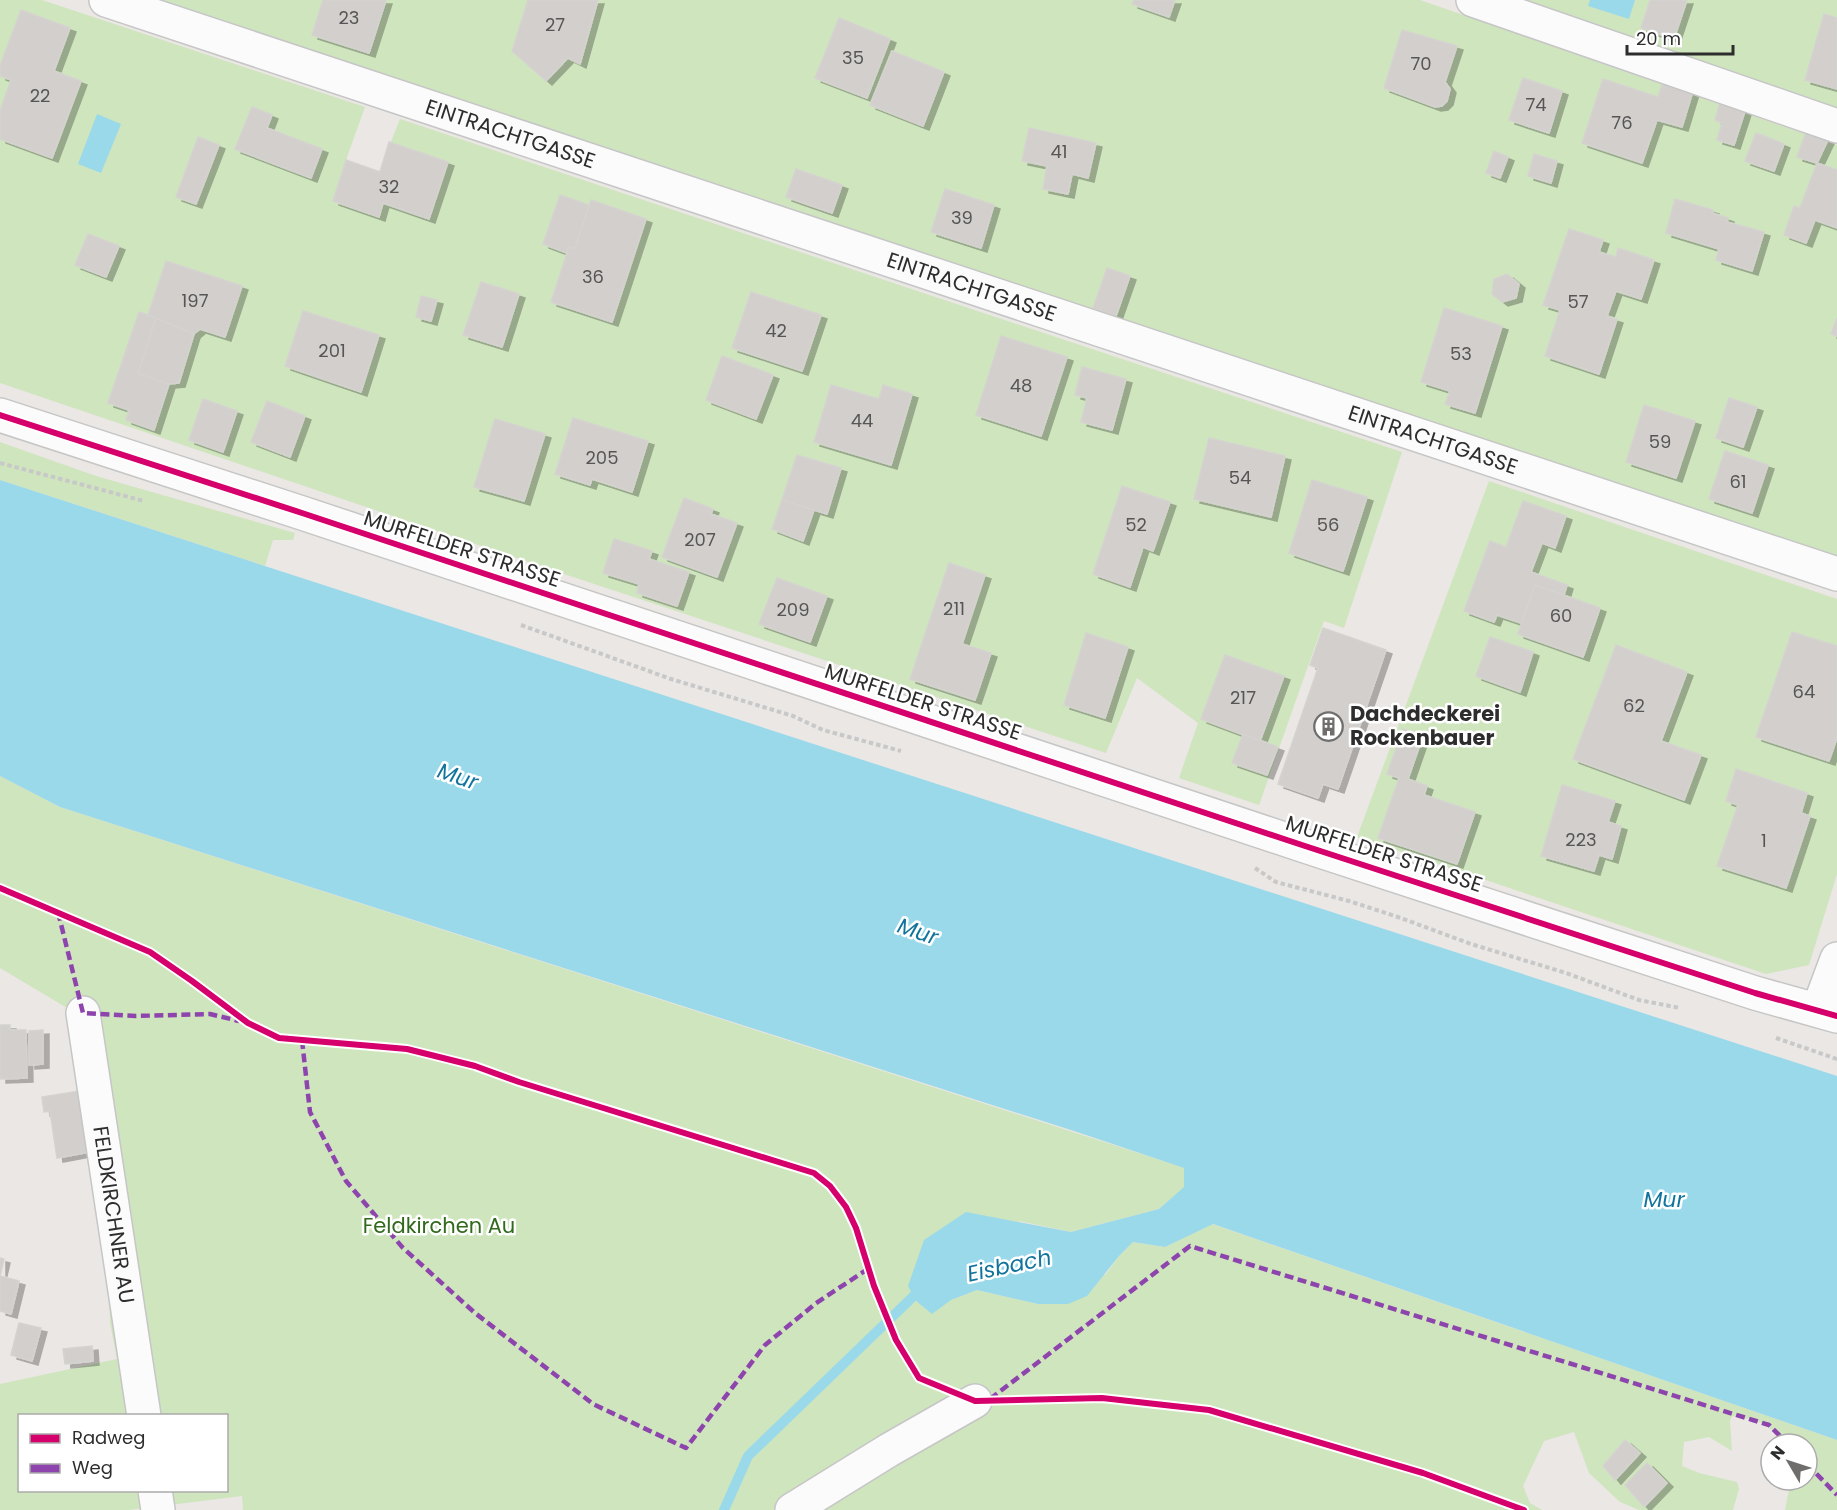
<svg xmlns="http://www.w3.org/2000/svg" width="1837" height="1510" viewBox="0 0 1837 1510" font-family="Poppins,sans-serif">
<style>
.green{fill:#cfe5be;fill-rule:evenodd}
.water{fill:#9ad9ea}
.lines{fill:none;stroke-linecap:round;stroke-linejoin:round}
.stream{stroke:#9ad9ea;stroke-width:10}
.building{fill:#d2cfcd;stroke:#d5d3d0;stroke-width:1.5;filter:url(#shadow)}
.minor-casing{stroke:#c6c6c6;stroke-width:36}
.path{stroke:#c8c8c8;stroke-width:4;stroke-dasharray:4.5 3;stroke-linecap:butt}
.minor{stroke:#fcfbfb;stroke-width:33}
.quiet{stroke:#8e44ad;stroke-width:4.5;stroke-dasharray:9 4.5;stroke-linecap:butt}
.cycleway-casing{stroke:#fff;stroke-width:10}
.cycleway{stroke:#d6006c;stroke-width:6}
.labels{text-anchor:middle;stroke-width:5;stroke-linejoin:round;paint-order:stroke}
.number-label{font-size:18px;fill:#575656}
.street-label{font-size:21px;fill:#2d2d2d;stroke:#fff}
.poi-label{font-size:21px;font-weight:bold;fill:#2d2d2d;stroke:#fff;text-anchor:start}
.park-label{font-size:21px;fill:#316a1d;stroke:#fff}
.water-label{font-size:22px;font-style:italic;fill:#11749d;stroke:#fff}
</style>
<defs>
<filter id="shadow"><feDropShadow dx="6" dy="4" stdDeviation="0" flood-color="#0004"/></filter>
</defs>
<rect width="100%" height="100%" fill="#eae7e4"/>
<g class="green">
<path d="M0,0H42L365,107L346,160L379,172L400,119L1402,452L1344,628L1324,621L1259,805L1179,778L1198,723L1137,678L1106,753L567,575L0,383Z"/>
<path d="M150,0H1420L1837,145V561Z"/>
<path d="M1517,0H1837V111Z"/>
<path d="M0,442L96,476L295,533L293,540H273L265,566L0,480Z"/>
<path d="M1489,481L1837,599V874L1809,965L1766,974L1357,837Z"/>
<path d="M0,776L60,807L1185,1168V1187L1159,1209L1071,1232L1019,1221L951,1300L977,1290L1038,1304L1106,1274L1119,1256L1133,1242L1165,1247L1212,1224L1837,1440V1510H1785L1789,1490L1788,1480H1807V1444H1780C1772,1421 1754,1420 1732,1416L1730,1421L1732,1451L1709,1437L1684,1442L1682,1466L1699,1473L1737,1482L1739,1489L1733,1510H1639L1620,1502L1589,1473L1574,1432L1544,1441L1523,1486L1530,1503L1542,1510H243L242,1496L129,1510H0V1384L117,1359L110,1323L104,1030L0,968ZM20,1416H226V1490H20Z"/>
</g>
<g class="water">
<path d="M1590,0H1635L1629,19L1588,6Z"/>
<path d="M97,114L121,124L101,173L78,164Z"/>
<path d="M0,480L1837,1076V1440L1213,1224L1165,1247L1133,1242L1119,1256L1087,1296L1068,1304H1038L977,1290L951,1300L932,1314L915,1300L908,1286L924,1240L966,1212L1071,1232L1159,1209L1184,1187V1168L1077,1132L60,807L0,776Z"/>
</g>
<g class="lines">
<path class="stream" d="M724,1510L748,1456L923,1287"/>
</g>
<g class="building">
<path d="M323,0H386L369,53L312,35Z"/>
<path d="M528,0H598L580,64L568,58L546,81L512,51Z"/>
<path d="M1134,0H1175L1169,17L1132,4Z"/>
<path d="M1650,0H1687L1674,39L1641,28Z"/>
<path d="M21,10L70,28L54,71L81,81L52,158L0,139V111L11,80L0,76V66Z"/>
<path d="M1824,14L1837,18V89L1805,80Z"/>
<path d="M839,18L890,39L867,98L815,78Z"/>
<path d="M1402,30L1457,46L1445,82L1450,89L1447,101L1442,106L1435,107L1384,88Z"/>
<path d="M892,51L944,72L923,126L870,105Z"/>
<path d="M1523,78L1562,91L1549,133L1509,120Z"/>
<path d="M1603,79L1658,97L1663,82L1693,91L1682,127L1657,120L1642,163L1582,143Z"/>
<path d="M1720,103L1745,111L1734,145L1717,140L1722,123L1715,120Z"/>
<path d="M252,107L272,115L267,128L322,149L311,178L235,149Z"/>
<path d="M1029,128L1096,143L1088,178L1072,174L1068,194L1043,189L1047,166L1022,161Z"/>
<path d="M1806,132L1828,140L1817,163L1797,157Z"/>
<path d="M1756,133L1784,144L1774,171L1745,161Z"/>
<path d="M198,137L219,145L196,204L176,197Z"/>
<path d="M389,142L448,162L429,219L383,203L379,217L333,201L346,160L380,172Z"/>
<path d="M1494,151L1508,157L1500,178L1486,173Z"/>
<path d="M1534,154L1557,161L1551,183L1528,176Z"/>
<path d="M1817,163L1837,170V228L1815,220L1806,243L1784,235L1794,206L1800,208Z"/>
<path d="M796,169L842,185L832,213L786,197Z"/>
<path d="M945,189L994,205L981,248L931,232Z"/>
<path d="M560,195L589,205L575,249L569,247L567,253L543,244Z"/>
<path d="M1675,199L1713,210L1712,213L1728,218L1727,222L1764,232L1752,271L1716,260L1719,249L1666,233Z"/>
<path d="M591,200L646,219L612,322L551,302L567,253L569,247L575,249Z"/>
<path d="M1569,229L1603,240L1599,252L1616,257L1618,248L1654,260L1641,299L1616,291L1607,316L1617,319L1599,374L1545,356L1560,310L1543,305Z"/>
<path d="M88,234L119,246L106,277L75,265Z"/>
<path d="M166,261L242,286L225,337L200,329L194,334L148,315Z"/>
<path d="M1107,268L1130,276L1116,316L1093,308Z"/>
<path d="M1507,274L1519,284L1516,298L1502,302L1492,294L1494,279Z"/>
<path d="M481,282L519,294L502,347L463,335Z"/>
<path d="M751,292L821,315L802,371L732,348Z"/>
<path d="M421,296L437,300L431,321L416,317Z"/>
<path d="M1444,308L1502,326L1475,413L1445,404L1450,391L1421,382Z"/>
<path d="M303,311L379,335L361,392L285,366Z"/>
<path d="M139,312L156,318L138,373L169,384L154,430L126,420L129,410L108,403Z"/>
<path d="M156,318L194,334L179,383L169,384L138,373Z"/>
<path d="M1837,318V336L1831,334Z"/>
<path d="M1001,336L1067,357L1041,436L976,415Z"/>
<path d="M722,356L773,375L756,419L706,400Z"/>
<path d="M1082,367L1126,379L1112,430L1081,422L1087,398L1075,395Z"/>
<path d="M831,385L879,399L883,385L912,394L891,465L814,442Z"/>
<path d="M1729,398L1757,407L1743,447L1716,438Z"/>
<path d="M203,399L237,411L223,452L189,440Z"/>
<path d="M267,401L305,416L290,457L251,442Z"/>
<path d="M1644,405L1695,421L1676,478L1626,462Z"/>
<path d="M573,418L648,441L632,492L592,479L590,485L555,474Z"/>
<path d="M495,419L545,434L524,501L474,487Z"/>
<path d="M1209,438L1285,456L1271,517L1194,499Z"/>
<path d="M1725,451L1768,465L1752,513L1709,499Z"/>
<path d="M797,455L841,468L827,514L782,500Z"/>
<path d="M1312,480L1367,497L1343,571L1289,553Z"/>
<path d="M1122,486L1170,502L1153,551L1143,547L1130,587L1093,574Z"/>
<path d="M684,498L713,509L711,514L737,523L717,577L662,557Z"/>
<path d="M782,500L814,510L803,541L772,529Z"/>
<path d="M1523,501L1566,516L1555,548L1542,543L1531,572L1567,585L1564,595L1535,585L1521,623L1497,615L1494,622L1464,611L1490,541L1506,547Z"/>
<path d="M614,539L652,551L649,559L689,572L677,606L637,593L639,584L603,573Z"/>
<path d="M949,563L985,575L962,644L991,653L975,700L910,679Z"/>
<path d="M777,578L827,596L810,642L759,624Z"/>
<path d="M1535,585L1600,608L1583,657L1518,634Z"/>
<path d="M1323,628L1386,650L1338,789L1323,784L1318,798L1278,784L1318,668L1310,665Z"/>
<path d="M1792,632L1837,646V738L1829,761L1756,737Z"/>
<path d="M1086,633L1128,647L1105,718L1064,705Z"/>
<path d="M1490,637L1533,652L1520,692L1476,676Z"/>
<path d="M1616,645L1687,672L1661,741L1701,755L1684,800L1573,759Z"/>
<path d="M1225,655L1284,676L1260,741L1201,719Z"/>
<path d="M1403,729L1423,736L1408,779L1427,786L1424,795L1475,812L1457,864L1378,838L1399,778L1387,774Z"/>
<path d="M1243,734L1278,747L1267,775L1232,763Z"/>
<path d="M1736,769L1807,793L1801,813L1810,816L1786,888L1717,866L1738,805L1726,801Z"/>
<path d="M1562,785L1615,801L1608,822L1621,826L1612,859L1599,855L1594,871L1541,856Z"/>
<path d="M0,1025H10V1030H26L27,1078L0,1079Z"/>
<path d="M43,1030V1064L29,1065V1031Z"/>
<path d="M85,1090L95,1151L57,1158L50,1111L44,1112L42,1097Z"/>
<path d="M0,1258L4,1259L0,1276Z"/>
<path d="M0,1276L19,1281L11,1314L0,1311Z"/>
<path d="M19,1323L41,1328L32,1361L11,1355Z"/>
<path d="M92,1346L93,1361L65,1364L63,1349Z"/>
<path d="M1625,1440L1640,1453L1615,1480L1603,1466Z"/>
<path d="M1647,1463L1667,1483L1644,1507L1625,1485Z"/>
</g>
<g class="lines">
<defs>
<g id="minor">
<path id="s1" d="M106,0L1837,574"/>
<path d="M1473,0L1837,126"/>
<path d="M0,415L302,513L1305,846L1755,993L1837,1016"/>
<path d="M1818,1010L1837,959"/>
<path id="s2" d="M83,1013L144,1416"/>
<path d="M155,1490L158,1510"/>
<path d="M792,1510L889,1450L975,1401"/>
</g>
</defs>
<use href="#minor" class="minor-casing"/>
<g class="path">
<path d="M0,463L144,501"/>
<path d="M521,625L671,679L793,716L823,730L901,751"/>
<path d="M1255,868L1276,882L1349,901L1398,917L1471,944L1566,973L1639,1000L1680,1008"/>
<path d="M1776,1038L1837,1059"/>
</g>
<use href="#minor" class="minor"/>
<g class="quiet">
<path d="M58,912L83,1013L136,1016L210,1014L239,1021"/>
<path d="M302,1040L310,1112L346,1181L403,1248L475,1313L593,1404L686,1448L765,1345L815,1304L869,1268"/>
<path d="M990,1399L1190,1246L1769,1425L1788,1444"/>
<path d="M1807,1464L1837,1495"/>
</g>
<defs>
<g id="cycleway">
<path d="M0,415L302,513L1305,846L1755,993L1837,1016"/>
<path d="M0,888L150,952L192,981L248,1023L279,1038L407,1049L475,1066L519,1082L814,1173L830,1186L846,1207L856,1228L874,1286L896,1340L919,1378L975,1401L1102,1398L1209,1410L1423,1473L1524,1510"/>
</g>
</defs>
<use href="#cycleway" class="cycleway-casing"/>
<use href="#cycleway" class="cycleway"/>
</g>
<defs>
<symbol id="building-ring" viewBox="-11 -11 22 22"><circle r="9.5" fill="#fff" stroke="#6f6e6d" stroke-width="1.5"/><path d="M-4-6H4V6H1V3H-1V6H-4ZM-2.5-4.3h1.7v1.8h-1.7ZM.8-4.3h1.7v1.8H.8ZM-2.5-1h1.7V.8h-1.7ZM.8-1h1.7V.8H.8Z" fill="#6f6e6d"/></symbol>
</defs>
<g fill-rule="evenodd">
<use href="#building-ring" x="1312" y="710" width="33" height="33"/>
</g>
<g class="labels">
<g class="number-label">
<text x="349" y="24">23</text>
<text x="555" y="31">27</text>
<text x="853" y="64">35</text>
<text x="1421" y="70">70</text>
<text x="40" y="102">22</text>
<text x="1536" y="111">74</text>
<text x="1622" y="129">76</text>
<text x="1059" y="158">41</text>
<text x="389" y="193">32</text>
<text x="962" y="224">39</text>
<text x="593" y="283">36</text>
<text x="195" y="307">197</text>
<text x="1578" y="308">57</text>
<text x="776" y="337">42</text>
<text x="332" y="357">201</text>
<text x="1461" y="360">53</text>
<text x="1021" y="392">48</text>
<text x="862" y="427">44</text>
<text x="1660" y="448">59</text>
<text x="602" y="464">205</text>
<text x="1240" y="484">54</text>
<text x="1738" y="488">61</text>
<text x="1136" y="531">52</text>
<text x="1328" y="531">56</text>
<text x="700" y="546">207</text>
<text x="954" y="615">211</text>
<text x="793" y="616">209</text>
<text x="1561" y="622">60</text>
<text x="1804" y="698">64</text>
<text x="1243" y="704">217</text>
<text x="1634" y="712">62</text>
<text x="1581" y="846">223</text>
<text x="1764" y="847">1</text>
</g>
<g class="street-label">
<text dy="7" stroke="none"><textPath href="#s1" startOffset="426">EINTRACHTGASSE</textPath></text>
<text dy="7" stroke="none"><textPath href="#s1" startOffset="912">EINTRACHTGASSE</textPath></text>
<text dy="7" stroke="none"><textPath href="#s1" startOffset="1398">EINTRACHTGASSE</textPath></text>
<text transform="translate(462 549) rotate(18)" y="7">MURFELDER STRASSE</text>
<text transform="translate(923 702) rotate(18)" y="7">MURFELDER STRASSE</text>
<text transform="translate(1384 854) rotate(18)" y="7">MURFELDER STRASSE</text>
<text dy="7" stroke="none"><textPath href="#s2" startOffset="204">FELDKIRCHNER AU</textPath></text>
</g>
<g class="poi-label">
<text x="1350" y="721">Dachdeckerei<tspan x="1350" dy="24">Rockenbauer</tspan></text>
</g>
<g class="park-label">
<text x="439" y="1233">Feldkirchen Au</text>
</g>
<g class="water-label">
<text transform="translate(458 776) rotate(19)" y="8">Mur</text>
<text transform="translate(918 931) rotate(19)" y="8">Mur</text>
<text x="1664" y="1207">Mur</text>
<text transform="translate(1009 1265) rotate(-12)" y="8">Eisbach</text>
</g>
</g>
<rect x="18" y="1414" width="210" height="78" fill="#ffffff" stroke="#ababab" stroke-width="1.5"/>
<rect x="30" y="1434" width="30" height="9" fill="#d6006c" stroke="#ababab" stroke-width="1.5"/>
<text x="72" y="1444" font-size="18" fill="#2d2d2d">Radweg</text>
<rect x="30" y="1464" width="30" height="9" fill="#8e44ad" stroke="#ababab" stroke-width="1.5"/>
<text x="72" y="1474" font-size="18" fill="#2d2d2d">Weg</text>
<g transform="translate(1789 1462) rotate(309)"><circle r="28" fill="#ffffff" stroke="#ababab" stroke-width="1.5"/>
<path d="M0-4.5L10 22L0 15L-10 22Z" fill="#6f6e6d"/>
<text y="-9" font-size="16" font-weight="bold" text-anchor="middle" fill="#2d2d2d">N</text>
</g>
<path d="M1627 45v9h106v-9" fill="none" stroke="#2d2d2d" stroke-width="3"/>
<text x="1636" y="45" font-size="18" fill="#2d2d2d" stroke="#ffffff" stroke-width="4.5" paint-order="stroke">20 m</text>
</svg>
